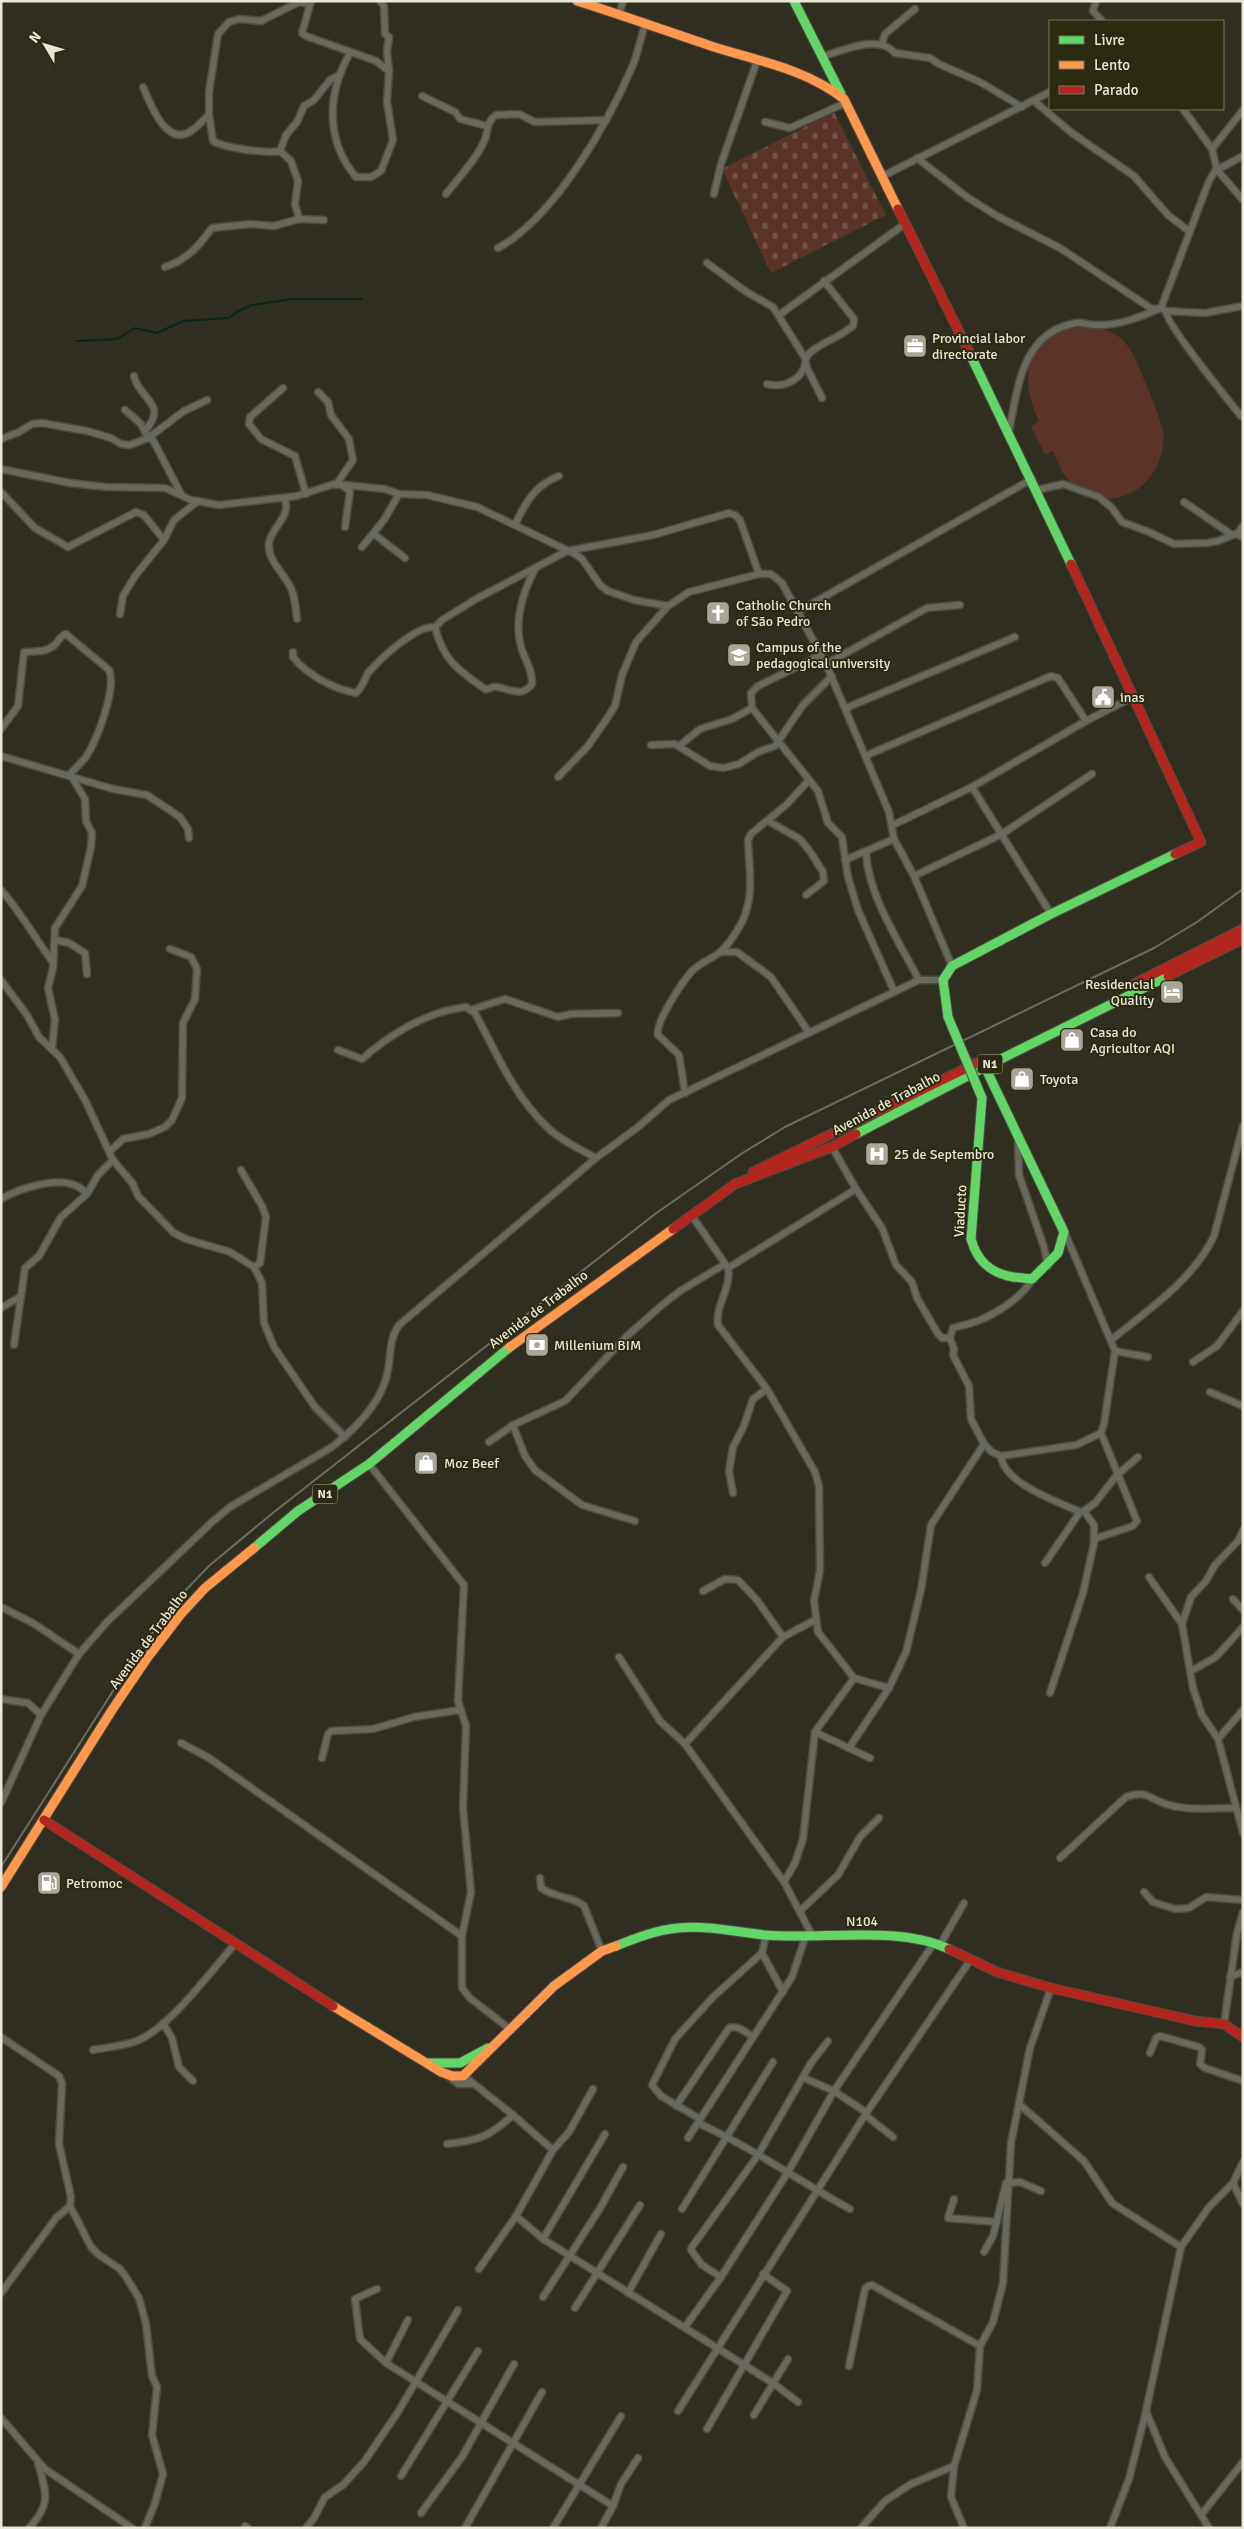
<svg xmlns="http://www.w3.org/2000/svg" width="1244" height="2529" viewBox="0 0 1244 2529" font-family="Signika,sans-serif">
<style>
.green{fill:#5a3329}
.cemetery{fill:url(#cemetery-stones)}
.lines{fill:none;stroke-linecap:round;stroke-linejoin:round}
.stream{stroke:#04261c;stroke-width:2}
.street-casing{stroke:#4d4c40;stroke-width:9}
.fast-casing{stroke:#4d4c40;stroke-width:11}
.slow-casing{stroke:#4d4c40;stroke-width:11}
.jam-casing{stroke:#4d4c40;stroke-width:11}
.street{stroke:#69685d;stroke-width:6}
.fast{stroke:#63d668;stroke-width:9}
.slow{stroke:#ff974d;stroke-width:9}
.jam{stroke:#b3261e;stroke-width:9}
.rail{stroke:#6d6c62;stroke-width:2}
.fast-bridge-casing{stroke:#4d4c40;stroke-width:11;stroke-linecap:butt}
.fast-bridge{stroke:#63d668;stroke-width:9}
.labels{text-anchor:middle;stroke-width:4;stroke-linejoin:round;paint-order:stroke}
.shield{fill:#2c2a10;stroke:#b0ae9c;stroke-width:1}
.shield-label{font-size:12px;font-weight:bold;fill:#e8e7d8}
.poi-label{font-size:14px;fill:#e8e7d8;stroke:#2c2a10;text-anchor:start}
.street-label{font-size:14px;fill:#e8e7d8;stroke:#2c2a10}
</style>
<defs>
<pattern id="cemetery-stones" width="16" height="16" patternUnits="userSpaceOnUse" patternTransform="scale(1.25)"><rect width="16" height="16" fill="#5a3329"/><path d="M2 7V4a2 2 0 0 1 4 0v3zM10 15v-3a2 2 0 0 1 4 0v3z" fill="#725147"/></pattern>
</defs>
<rect width="100%" height="100%" fill="#302e20"/>
<path class="green" d="M1083,325C1126,330 1131,347 1146,384C1152,399 1159,415 1163,431C1168,479 1121,517 1078,489C1065,480 1059,466 1053,451L1045,455L1031,426L1039,421C1016,373 1028,336 1083,325Z"/>
<path class="cemetery" d="M834,112L886,215L771,273L722,169Z"/>
<g class="lines">
<path class="stream" d="M76,341L117,339L135,328L157,333L183,321L229,318L238,311L252,305L292,299H362"/>
<defs>
<g id="street">
<path d="M311,1L302,33L306,36L376,61L389,71L387,102L393,140L381,171L371,177H356C325,140 327,94 350,53"/>
<path d="M380,1L384,6L385,34L389,37L387,51L389,71"/>
<path d="M1096,1L1093,11L1102,21"/>
<path d="M310,4L299,2L261,21L239,19L229,22L218,34L209,92V115L213,141C225,148 267,154 280,151L286,135L297,122L304,106L314,100L330,80L338,76"/>
<path d="M619,15L623,1"/>
<path d="M882,43L885,34L915,9"/>
<path d="M824,56C844,50 879,34 895,53L930,58L939,64L980,82L1022,107"/>
<path d="M143,87C150,103 166,148 191,131C198,127 203,120 209,115"/>
<path d="M422,96L455,112L460,119L487,126"/>
<path d="M1034,101L1072,133L1134,176L1168,215L1189,231"/>
<path d="M1183,109L1212,149L1217,170L1243,200"/>
<path d="M765,122L790,128L845,103"/>
<path d="M1212,149L1243,110"/>
<path d="M280,151L291,161L298,181L295,204L299,219"/>
<path d="M917,158L967,197L997,216L1060,248L1152,309L1161,308L1166,311L1205,313L1243,306"/>
<path d="M883,176L1050,92"/>
<path d="M446,194C459,177 477,159 485,139C489,129 486,122 496,115L519,114L535,122L606,120"/>
<path d="M714,194L721,164L757,61"/>
<path d="M498,248C555,217 608,123 633,65C638,52 641,38 645,24"/>
<path d="M707,263L745,291L773,307L805,358L807,368L822,398"/>
<path d="M165,267C187,260 199,246 212,228L250,224L274,226L299,219L324,220"/>
<path d="M1166,311C1165,323 1229,401 1241,416"/>
<path d="M779,315L906,223"/>
<path d="M134,376C139,400 169,403 145,431"/>
<path d="M767,384C781,388 798,382 804,368C806,361 805,356 812,351C825,341 840,337 853,326L854,319L824,281"/>
<path d="M283,388L250,417L249,424L261,439L295,456L306,494"/>
<path d="M318,392L328,402L331,415L349,439L353,460L336,485"/>
<path d="M125,410L141,424L148,438L153,440L181,494"/>
<path d="M1009,431C1018,387 1022,332 1076,323C1082,322 1089,325 1095,325C1119,326 1140,317 1161,308L1209,181L1215,171L1243,156"/>
<path d="M1,439L19,432L32,424L42,423L87,431L111,438L121,444L130,445L148,438L184,411L207,400"/>
<path d="M1,469L70,483L106,487L165,488L191,500L219,505L297,496L334,484L385,489L399,494L427,495L477,507L575,554L582,559L601,586L608,591L634,600L668,606L689,592L759,574H771L782,583L826,664L889,812L894,839L914,876L952,966"/>
<path d="M343,486L350,491L345,527"/>
<path d="M1037,490L1063,484L1099,497L1112,508L1122,522L1149,532L1174,544L1207,543L1218,541L1235,534L1243,537"/>
<path d="M1,492L35,528L68,547L136,512L144,515L164,540"/>
<path d="M284,498C293,516 271,527 269,543C267,561 285,574 291,588C295,597 296,609 297,619"/>
<path d="M1184,502L1232,535"/>
<path d="M515,525C525,503 535,485 559,476"/>
<path d="M374,534L405,558"/>
<path d="M1237,534L1243,526"/>
<path d="M362,547L384,520L399,494"/>
<path d="M799,611L1032,479"/>
<path d="M120,614L123,596L135,576L164,540L174,520L198,501"/>
<path d="M435,627C443,660 458,670 485,689C490,690 491,686 497,687C510,689 522,698 532,684C533,671 525,660 521,647C514,621 523,592 535,569"/>
<path d="M293,652V657C307,675 334,689 356,693C362,688 364,680 368,673C380,659 416,625 435,627L442,620L476,599L567,551L653,535L729,513L735,515L740,520L759,574"/>
<path d="M821,655L758,686L751,693L752,708L818,791L828,823L842,837L848,877L858,910L894,991"/>
<path d="M826,664L927,608L960,605"/>
<path d="M846,708L1015,637"/>
<path d="M1,729L18,706L24,652C33,651 43,653 52,647C58,644 59,636 66,634L109,670C117,688 97,740 86,757C81,763 75,769 70,774L85,799L86,821L92,833L91,847L82,886L55,928L53,968L48,988L55,1020L52,1048"/>
<path d="M651,745L675,744L710,766L723,768L739,764L758,752L775,746L803,705L832,676"/>
<path d="M679,746L700,729L732,719L752,708"/>
<path d="M1,756L113,789L147,795L180,817L188,829L189,838"/>
<path d="M865,756L1051,676L1058,678L1086,721"/>
<path d="M558,777L588,746L608,717L615,706L622,675L636,642L668,606"/>
<path d="M972,787L1051,914"/>
<path d="M768,821L800,839L811,853L823,872L824,881L806,895"/>
<path d="M893,825L972,787L1086,721L1133,697"/>
<path d="M866,852C868,895 899,942 919,980"/>
<path d="M845,860L894,839"/>
<path d="M914,876L1002,834L1092,774"/>
<path d="M1,890C21,912 34,937 52,961"/>
<path d="M56,940L69,943L85,953L87,974"/>
<path d="M720,952H737L771,977L808,1031"/>
<path d="M1,980L27,1015L39,1037L60,1057L85,1100L113,1160L133,1184L138,1196L174,1233L186,1239L230,1252L254,1267L262,1283L264,1323L274,1347L315,1407L345,1437"/>
<path d="M470,1010L505,999L558,1017L571,1014L618,1013"/>
<path d="M338,1050L362,1059C367,1056 369,1052 374,1049C402,1027 432,1011 466,1007L475,1013C496,1052 514,1096 547,1127C560,1140 580,1149 596,1158"/>
<path d="M685,1093L679,1055L658,1035C655,1022 682,983 691,972C699,963 710,960 719,953C729,945 736,933 742,922C755,895 749,869 748,840L751,834L787,804L809,780"/>
<path d="M1018,1140L1019,1175L1044,1247L1048,1266"/>
<path d="M832,1147L856,1189L882,1228L896,1265L912,1282L917,1298L938,1334L942,1338H950"/>
<path d="M110,1151L123,1139L149,1134L165,1127L172,1120L182,1098L183,1023L195,999L197,969L191,957L170,949"/>
<path d="M241,1170L262,1206L266,1217L260,1263L254,1267"/>
<path d="M1,1199C18,1189 55,1177 74,1185C79,1186 84,1191 87,1194"/>
<path d="M692,1216L728,1268C732,1287 715,1305 718,1325L767,1389L815,1472L819,1486L820,1570L814,1601L818,1632L854,1678L889,1688"/>
<path d="M728,1268L856,1189"/>
<path d="M1032,1279C1024,1296 997,1313 980,1320C971,1324 962,1325 953,1328L950,1338L954,1349L953,1355L969,1386L971,1419L984,1444L992,1452L1001,1456L1076,1445L1101,1433L1104,1424L1115,1351L1065,1233"/>
<path d="M1,1308L20,1297"/>
<path d="M1111,1340C1148,1310 1193,1280 1214,1236L1243,1126"/>
<path d="M14,1345L25,1268L39,1256L61,1217L87,1194L98,1175L113,1160"/>
<path d="M1115,1351L1148,1357"/>
<path d="M1193,1362L1217,1346L1243,1311"/>
<path d="M1210,1392L1243,1406"/>
<path d="M513,1425L525,1456L535,1470L582,1505L635,1521"/>
<path d="M489,1442L513,1425L565,1401L627,1336L662,1305L680,1291L725,1264"/>
<path d="M1001,1456C1003,1483 1058,1502 1080,1512L1084,1511"/>
<path d="M369,1464L464,1585L458,1701L466,1726L463,1808L471,1892L462,1936V1988L470,1998L511,2030"/>
<path d="M733,1493L729,1471L733,1447L743,1428L753,1399L767,1389"/>
<path d="M1094,1539L1133,1526L1137,1521L1101,1433"/>
<path d="M1045,1563L1080,1512"/>
<path d="M1149,1577L1182,1624L1193,1688L1202,1715L1218,1739L1243,1833"/>
<path d="M703,1591L725,1579L738,1580L757,1600L783,1637"/>
<path d="M1233,1599L1243,1610"/>
<path d="M1,1607L33,1623L79,1654L41,1715L1,1803"/>
<path d="M1182,1624L1191,1597L1206,1581L1215,1565L1238,1541L1243,1530"/>
<path d="M79,1654L107,1622L212,1522L230,1507L332,1447C355,1429 383,1401 388,1370C391,1354 389,1339 399,1325L596,1158L638,1127L669,1100L919,980H943"/>
<path d="M619,1657L660,1721L685,1744L783,1637L815,1620"/>
<path d="M1191,1671L1216,1657L1243,1627"/>
<path d="M1050,1693L1083,1593L1094,1543V1525L1084,1511L1095,1503L1117,1475L1138,1457"/>
<path d="M1,1699L28,1703L41,1715"/>
<path d="M815,1732L870,1758"/>
<path d="M1218,1739L1243,1710"/>
<path d="M181,1743L209,1758L462,1936"/>
<path d="M685,1744L784,1882L812,1935"/>
<path d="M849,1748L889,1688L906,1652L921,1590L931,1525L984,1444"/>
<path d="M322,1758L328,1734L331,1731L373,1729L414,1717L460,1710"/>
<path d="M1060,1858L1126,1797C1147,1789 1150,1800 1169,1805C1190,1811 1214,1808 1235,1808"/>
<path d="M540,1878L541,1888C555,1898 573,1896 584,1906L602,1951"/>
<path d="M784,1882L795,1863L803,1839L815,1732L854,1678"/>
<path d="M1144,1892L1153,1902L1175,1909L1189,1908L1206,1897L1243,1900"/>
<path d="M800,1911L838,1875L860,1837L879,1818"/>
<path d="M940,1945L964,1903"/>
<path d="M762,1953L783,1992"/>
<path d="M1230,1977L1243,1972"/>
<path d="M163,2023L172,2038L179,2067L193,2081"/>
<path d="M1224,2024L1237,1933L1243,1912"/>
<path d="M1,2037L59,2076L62,2083L59,2144L71,2197L70,2206L56,2218L1,2293"/>
<path d="M93,2050C108,2047 125,2046 139,2040C171,2026 211,1971 235,1944"/>
<path d="M1150,2053L1156,2038L1160,2036L1199,2047L1202,2050L1200,2064L1205,2068L1243,2081"/>
<path d="M448,2076L458,2084H472"/>
<path d="M464,2076L513,2115L553,2150"/>
<path d="M804,2078L834,2091L867,2113"/>
<path d="M1019,2104L1084,2161L1112,2203L1181,2247"/>
<path d="M676,2106L729,2028C738,2025 746,2032 753,2037"/>
<path d="M865,2115L893,2137"/>
<path d="M700,2119L661,2096L652,2085L675,2039L713,1997L762,1953L766,1935"/>
<path d="M698,2123C751,2147 799,2181 850,2209"/>
<path d="M688,2138L792,1977L806,1935"/>
<path d="M447,2144C478,2141 490,2136 513,2115"/>
<path d="M1233,2183L1243,2204"/>
<path d="M954,2199L948,2218L997,2222"/>
<path d="M70,2206L91,2247L99,2255L120,2269L126,2277L139,2298L146,2324L152,2376L157,2387L152,2435L163,2474L155,2503L145,2528"/>
<path d="M682,2209L773,2062"/>
<path d="M516,2216L543,2239L773,2383L798,2402"/>
<path d="M543,2239L605,2134"/>
<path d="M984,2252L993,2236L1006,2183L1020,2182L1041,2191"/>
<path d="M479,2269L516,2216L553,2150L569,2132L593,2089"/>
<path d="M721,2277L702,2265L691,2250L692,2247L758,2155L811,2063L828,2041"/>
<path d="M377,2289L355,2299L360,2339L386,2363L613,2506L601,2528"/>
<path d="M628,2293L661,2234"/>
<path d="M543,2297L599,2210L623,2167"/>
<path d="M575,2308L640,2205"/>
<path d="M685,2327L721,2277L788,2172L834,2091L934,1943"/>
<path d="M386,2363L408,2320"/>
<path d="M849,2366L865,2289L868,2286L872,2285L980,2346"/>
<path d="M678,2411L865,2115L971,1959"/>
<path d="M1146,2411L1165,2457L1209,2528"/>
<path d="M754,2415L788,2359"/>
<path d="M1,2418L45,2469L132,2528"/>
<path d="M707,2429L787,2291L763,2274"/>
<path d="M954,2466L951,2497L964,2528"/>
<path d="M401,2476L478,2351"/>
<path d="M613,2506L621,2484L638,2458"/>
<path d="M421,2513L462,2457L514,2364"/>
<path d="M1201,2515L1243,2462"/>
<path d="M245,2526L248,2528"/>
<path d="M29,2528C52,2504 46,2492 38,2463"/>
<path d="M306,2528L314,2518L325,2497L343,2485L364,2462L398,2412L458,2310"/>
<path d="M465,2528L542,2392"/>
<path d="M553,2528L621,2416"/>
<path d="M861,2528L885,2501L911,2484L954,2466L977,2390L980,2346L993,2322L1003,2283L1011,2143L1030,2048L1051,1988"/>
<path d="M1110,2528L1129,2479L1146,2411L1181,2247L1209,2207L1233,2183L1243,2162"/>
</g>
<g id="fast">
<path d="M794,1L841,94"/>
<path d="M969,352L1071,564"/>
<path d="M948,1017L943,980L952,966L1051,914L1175,854"/>
<path d="M983,1063L1064,1232L1058,1253L1032,1279L1013,1277"/>
<path d="M856,1134L985,1067L1168,976"/>
<path d="M254,1548L298,1511L369,1464L510,1347"/>
<path d="M616,1946C636,1938 656,1930 678,1928C707,1925 736,1932 765,1935C822,1940 897,1925 949,1949"/>
<path d="M428,2063H460L488,2048"/>
</g>
<g id="slow">
<path d="M577,1C622,15 666,31 711,46C757,61 804,68 844,99L898,209"/>
<path d="M510,1347L673,1229"/>
<path d="M1,1887L112,1710L148,1657L181,1614L205,1588L254,1548"/>
<path d="M333,2006L441,2072L452,2076H463L554,1986L602,1951L616,1946"/>
</g>
<g id="jam">
<path d="M898,209L969,352"/>
<path d="M1071,564L1201,842L1175,854"/>
<path d="M1168,976L1243,939"/>
<path d="M1132,985L1243,929"/>
<path d="M753,1172L977,1063"/>
<path d="M673,1229L735,1184L832,1147L856,1134"/>
<path d="M44,1820L333,2006"/>
<path d="M949,1949L997,1972L1051,1988L1195,2021L1224,2024L1243,2037"/>
</g>
</defs>
<use href="#street" class="street-casing"/>
<use href="#fast" class="fast-casing"/>
<use href="#slow" class="slow-casing"/>
<use href="#jam" class="jam-casing"/>
<use href="#street" class="street"/>
<use href="#fast" class="fast"/>
<use href="#slow" class="slow"/>
<use href="#jam" class="jam"/>
<path class="rail" d="M1,1867L134,1658L178,1598L210,1565L274,1512L655,1214L741,1154L785,1127L1154,948L1197,922L1243,889"/>
<defs>
<path id="fast-bridge" d="M948,1017L982,1098L971,1239C977,1261 990,1273 1013,1277"/>
</defs>
<use href="#fast-bridge" class="fast-bridge-casing"/>
<use href="#fast-bridge" class="fast-bridge"/>
</g>
<defs>
<symbol id="office-square" viewBox="-11 -11 22 22"><rect x="-9" y="-9" width="18" height="18" rx="4" fill="#a8a698" stroke="#2c2a10"/><path d="M-6-3h4V-5.5h4V-3h4V5H-6ZM-1-4.5V-3h2v-1.5ZM-6 0V1H6V0Z" fill="#fff"/></symbol>
<symbol id="church-square" viewBox="-11 -11 22 22"><rect x="-9" y="-9" width="18" height="18" rx="4" fill="#a8a698" stroke="#2c2a10"/><path d="M-1.2-6h2.4v3.5h3.3v2.4h-3.3V6h-2.4V-.1h-3.3v-2.4h3.3Z" fill="#fff"/></symbol>
<symbol id="university-square" viewBox="-11 -11 22 22"><rect x="-9" y="-9" width="18" height="18" rx="4" fill="#a8a698" stroke="#2c2a10"/><path d="M0-5L7-2L0 1L-7-2ZM-4 1L0 2.5L4 1V4Q0 6-4 4Z" fill="#fff"/></symbol>
<symbol id="civic-square" viewBox="-11 -11 22 22"><rect x="-9" y="-9" width="18" height="18" rx="4" fill="#a8a698" stroke="#2c2a10"/><path d="M-.6-6.5H3V-4.5H.6V-3L4-1V1h2V6H-6V1h2V-1L-.6-3ZM-1.2 2.5V6h2.4V2.5Z" fill="#fff"/></symbol>
<symbol id="hotel-square" viewBox="-11 -11 22 22"><rect x="-9" y="-9" width="18" height="18" rx="4" fill="#a8a698" stroke="#2c2a10"/><path d="M-6-4.5h1.5V1H6V5H4.5V3h-9V5H-6ZM-4 0a1.8 1.8 0 1 1 3.6 0ZM.5 0V-2.5h3Q6-2.5 6 0Z" fill="#fff"/></symbol>
<symbol id="shop-square" viewBox="-11 -11 22 22"><rect x="-9" y="-9" width="18" height="18" rx="4" fill="#a8a698" stroke="#2c2a10"/><path d="M-5-2.5h2.3a2.7 3.5 0 0 1 5.4 0H5L5.5 6h-11ZM-1.5-2.5h3a1.5 2.3 0 0 0-3 0Z" fill="#fff"/></symbol>
<symbol id="hospital-square" viewBox="-11 -11 22 22"><rect x="-9" y="-9" width="18" height="18" rx="4" fill="#a8a698" stroke="#2c2a10"/><path d="M-5-5h3v3.5h4V-5h3V5h-3V1.5h-4V5h-3Z" fill="#fff"/></symbol>
<symbol id="bank-square" viewBox="-11 -11 22 22"><rect x="-9" y="-9" width="18" height="18" rx="4" fill="#a8a698" stroke="#2c2a10"/><path d="M-6-4H6V4H-6ZM0-2.3a2.3 2.3 0 1 0 0 4.6a2.3 2.3 0 1 0 0-4.6Z" fill="#fff"/></symbol>
<symbol id="fuel-square" viewBox="-11 -11 22 22"><rect x="-9" y="-9" width="18" height="18" rx="4" fill="#a8a698" stroke="#2c2a10"/><path d="M-5.5-6h7V0h2V4h1.3V-2.5L3-4.5l.8-.8L6-3V5H2.5V1h-1V6h-7ZM-4.2-4.7v3.2H.2V-4.7Z" fill="#fff"/></symbol>
</defs>
<g fill-rule="evenodd">
<use href="#office-square" x="901" y="332" width="28" height="28"/>
<use href="#church-square" x="704" y="599" width="28" height="28"/>
<use href="#university-square" x="725" y="641" width="28" height="28"/>
<use href="#civic-square" x="1089" y="683" width="28" height="28"/>
<use href="#hotel-square" x="1158" y="978" width="28" height="28"/>
<use href="#shop-square" x="1058" y="1026" width="28" height="28"/>
<use href="#shop-square" x="1008" y="1065" width="28" height="28"/>
<use href="#hospital-square" x="863" y="1140" width="28" height="28"/>
<use href="#bank-square" x="523" y="1331" width="28" height="28"/>
<use href="#shop-square" x="412" y="1449" width="28" height="28"/>
<use href="#fuel-square" x="35" y="1869" width="28" height="28"/>
</g>
<g class="labels">
<g class="shield">
<rect x="977.5" y="1054.5" width="25" height="19" rx="4"/>
<rect x="312.5" y="1484.5" width="25" height="19" rx="4"/>
</g>
<g class="shield-label">
<text x="990" y="1068">N1</text>
<text x="325" y="1498">N1</text>
</g>
<g class="poi-label">
<text x="932" y="343">Provincial labor<tspan x="932" dy="16">directorate</tspan></text>
<text x="736" y="610">Catholic Church<tspan x="736" dy="16">of São Pedro</tspan></text>
<text x="756" y="652">Campus of the<tspan x="756" dy="16">pedagogical university</tspan></text>
<text x="1120" y="702">inas</text>
<text x="1154" y="989" text-anchor="end">Residencial<tspan x="1154" dy="16">Quality</tspan></text>
<text x="1090" y="1037">Casa do<tspan x="1090" dy="16">Agricultor AQI</tspan></text>
<text x="1040" y="1084">Toyota</text>
<text x="894" y="1159">25 de Septembro</text>
<text x="554" y="1350">Millenium BIM</text>
<text x="444" y="1468">Moz Beef</text>
<text x="66" y="1888">Petromoc</text>
</g>
<g class="street-label">
<text transform="translate(886 1103) rotate(-28)" y="5">Avenida de Trabalho</text>
<text transform="translate(960 1211) rotate(-87)" y="5">Viaducto</text>
<text transform="translate(538 1309) rotate(-37)" y="5">Avenida de Trabalho</text>
<text transform="translate(148 1639) rotate(-53)" y="5">Avenida de Trabalho</text>
<text x="862" y="1926">N104</text>
</g>
</g>
<rect width="1244" height="2529" fill="none" stroke="#e8e7d8" stroke-width="5"/>
<rect x="1049" y="20" width="175" height="90" fill="#2c2a10" stroke="#777660"/>
<rect x="1059" y="36" width="25" height="8" fill="#63d668" stroke="#777660"/>
<text x="1094" y="45" font-size="15" fill="#e8e7d8">Livre</text>
<rect x="1059" y="61" width="25" height="8" fill="#ff974d" stroke="#777660"/>
<text x="1094" y="70" font-size="15" fill="#e8e7d8">Lento</text>
<rect x="1059" y="86" width="25" height="8" fill="#b3261e" stroke="#777660"/>
<text x="1094" y="95" font-size="15" fill="#e8e7d8">Parado</text>
<g transform="translate(45 45) rotate(308)" stroke="#2c2a10" stroke-width="4" paint-order="stroke">
<path d="M0-4L9 19L0 12L-9 19Z" fill="#e8e7d8"/>
<text y="-8" font-size="14" font-weight="bold" text-anchor="middle" fill="#e8e7d8">N</text>
</g>
</svg>
